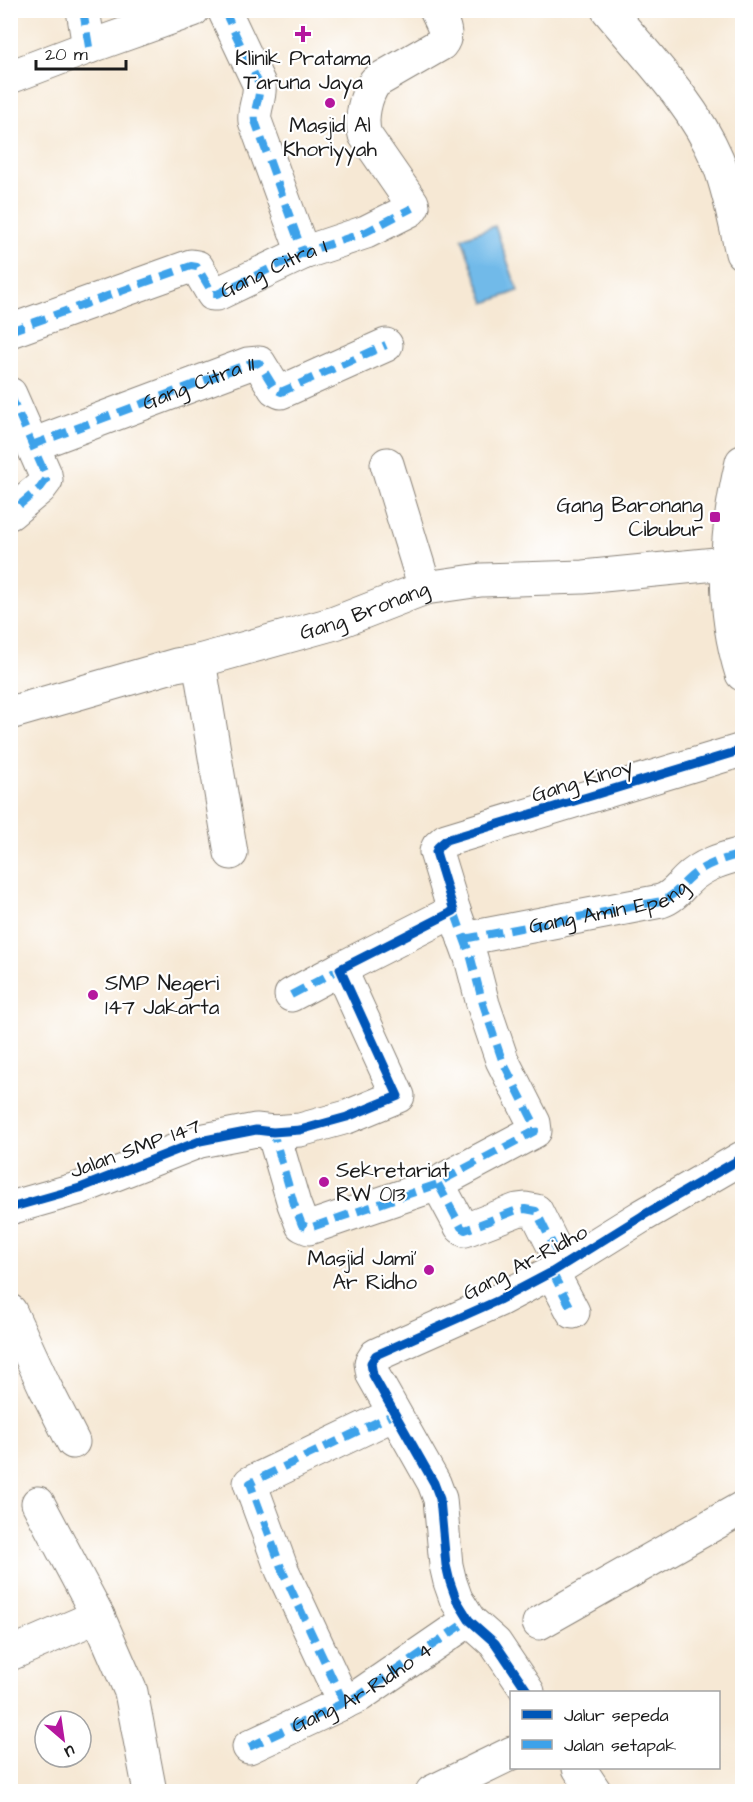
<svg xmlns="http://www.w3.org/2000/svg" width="753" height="1802" viewBox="0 0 753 1802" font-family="'Architects Daughter',sans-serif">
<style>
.water{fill:#71bae9;stroke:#466b82;stroke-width:1.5}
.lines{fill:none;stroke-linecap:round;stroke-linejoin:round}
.street-casing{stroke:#898278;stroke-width:35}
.secondary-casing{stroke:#898278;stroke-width:35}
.street{stroke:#fff;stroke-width:33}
.secondary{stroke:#fff;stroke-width:33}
.quiet{stroke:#3da2ea;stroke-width:8;stroke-dasharray:15 8;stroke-linecap:butt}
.cycleway-casing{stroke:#fff;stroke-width:13}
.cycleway{stroke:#0057b8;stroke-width:9}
.poi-dot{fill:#b5179e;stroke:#fff;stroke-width:2}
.labels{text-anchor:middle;stroke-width:4.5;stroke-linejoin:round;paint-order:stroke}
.poi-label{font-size:21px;fill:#1c1c1c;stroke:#fff}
.street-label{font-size:21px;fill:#1c1c1c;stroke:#fff}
</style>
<rect width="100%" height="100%" fill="#fff"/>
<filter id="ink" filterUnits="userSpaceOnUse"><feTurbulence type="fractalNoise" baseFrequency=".0167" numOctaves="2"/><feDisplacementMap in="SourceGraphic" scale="12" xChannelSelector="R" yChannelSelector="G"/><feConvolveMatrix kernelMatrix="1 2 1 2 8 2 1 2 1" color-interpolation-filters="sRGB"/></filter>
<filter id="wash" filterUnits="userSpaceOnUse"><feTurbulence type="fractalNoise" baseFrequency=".008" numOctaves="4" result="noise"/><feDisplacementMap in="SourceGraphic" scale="24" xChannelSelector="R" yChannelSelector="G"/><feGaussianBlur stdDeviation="1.35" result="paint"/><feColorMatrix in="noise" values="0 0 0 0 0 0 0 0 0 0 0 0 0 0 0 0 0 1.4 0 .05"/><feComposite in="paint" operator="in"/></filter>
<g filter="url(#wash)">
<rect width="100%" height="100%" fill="#f6e8d4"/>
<path class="water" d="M495,226L518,291L485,303L462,238Z"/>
</g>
<g filter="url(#ink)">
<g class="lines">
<defs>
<g id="street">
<path d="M83,10L89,47"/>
<path d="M224,10L259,84C261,98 253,108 255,121L303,253"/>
<path id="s1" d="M10,331L191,266L197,267L213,294H217L303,253L366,232L410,210L413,206L412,203L365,135C360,119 365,96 375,82L441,44C450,33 441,22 436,10"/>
<path d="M10,394L45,474L46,480L40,488L10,513"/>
<path d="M32,445L248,364L259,363L275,389L281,392L386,345"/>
<path d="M387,464L425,588"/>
<path d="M199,661L231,853"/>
<path id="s2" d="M10,713L176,665L199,661L335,623L425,588L481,580L583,577L726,563"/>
<path d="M464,939L661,901C673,897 678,889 687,880C702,865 722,859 742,854"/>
<path d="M291,995L340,969"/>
<path d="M273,1132L294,1204L302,1225L309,1228L438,1184L445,1179L535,1131L534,1123L502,1060L483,1004L471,958L454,911"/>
<path d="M438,1184L461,1227L465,1230L517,1210L525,1209L536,1211L563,1265"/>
<path d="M10,1208L80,1188L200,1141L256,1130L273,1132L300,1130L347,1117L398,1096L340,969L454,911L436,852L438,847L446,840L742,750"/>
<path d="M552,1272L573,1312"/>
<path d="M10,1311L45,1387L73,1442"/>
<path d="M38,1503L98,1616L131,1692L150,1792"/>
<path d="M539,1623L742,1508"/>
<path d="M10,1654L98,1616"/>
<path d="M528,1692L495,1643L469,1620L456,1599L450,1582L446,1565L440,1499L434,1483L373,1375L371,1363L376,1355L499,1300L552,1272L642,1216L742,1158"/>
<path d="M344,1703L282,1570L250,1483L394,1414"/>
<path d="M249,1747L360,1695L469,1620"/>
<path d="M579,1768L595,1792"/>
<path d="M432,1792L512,1753"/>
</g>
<g id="secondary">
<path d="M608,10C647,57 693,103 717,159C729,187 735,223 742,253"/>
<path d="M10,77L89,47L193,10"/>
<path d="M742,462C725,533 720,604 742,674"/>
</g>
</defs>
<use href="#street" class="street-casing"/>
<use href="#secondary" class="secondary-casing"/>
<use href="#street" class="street"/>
<use href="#secondary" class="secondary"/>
<g class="quiet">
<path d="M83,10L89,47"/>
<path d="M224,10L259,84C261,98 253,108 255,121L303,253"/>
<path d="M10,331L191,266L197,267L213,294H217L303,253L366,232L412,208"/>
<path d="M10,394L45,474L46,480L40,488L10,513"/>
<path id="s3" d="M32,445L248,364L259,363L275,389L281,392L386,345"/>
<path d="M741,470H742"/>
<path id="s4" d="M464,939L661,901C673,897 678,889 687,880C702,865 722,859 742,854"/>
<path d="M291,995L340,969"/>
<path d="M278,1132H273L294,1204L302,1225L309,1228L438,1184L445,1179L535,1131L534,1123L502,1060L483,1004L471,958L454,911"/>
<path d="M438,1184L461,1227L465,1230L517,1210L525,1209L536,1211L563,1265"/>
<path d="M552,1272L573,1312"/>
<path d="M344,1703L282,1570L250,1483L394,1414"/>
<path id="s5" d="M249,1747L360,1695L469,1620L467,1617"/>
</g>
<defs>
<g id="cycleway">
<path d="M10,1208L80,1188L200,1141L256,1130L273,1132L300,1130L347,1117L398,1096L340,969L454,911L436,852L438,847L446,840L742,750"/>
<path d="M528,1692L495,1643L469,1620L456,1599L450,1582L446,1565L440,1499L434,1483L373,1375L371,1363L376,1355L499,1300L552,1272L642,1216L742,1158"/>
</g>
</defs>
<use href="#cycleway" class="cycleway-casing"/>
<use href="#cycleway" class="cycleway"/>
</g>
</g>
<g class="poi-dot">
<path d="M300 25h6v6h6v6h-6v6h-6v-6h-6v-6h6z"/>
<circle cx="330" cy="103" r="6"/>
<rect x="709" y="511" width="12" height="12" rx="3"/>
<circle cx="93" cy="995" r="6"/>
<circle cx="324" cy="1182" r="6"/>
<circle cx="429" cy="1270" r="6"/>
</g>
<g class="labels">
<g class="poi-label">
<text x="303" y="65">Klinik Pratama<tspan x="303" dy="24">Taruna Jaya</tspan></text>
<text x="330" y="132">Masjid Al<tspan x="330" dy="24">Khoriyyah</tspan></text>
<text x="703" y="512" text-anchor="end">Gang Baronang<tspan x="703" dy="24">Cibubur</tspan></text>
<text x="105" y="990" text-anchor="start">SMP Negeri<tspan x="105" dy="24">147 Jakarta</tspan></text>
<text x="336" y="1177" text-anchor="start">Sekretariat<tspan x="336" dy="24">RW 013</tspan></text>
<text x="417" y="1265" text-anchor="end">Masjid Jami'<tspan x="417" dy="24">Ar Ridho</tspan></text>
</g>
<g class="street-label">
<text dy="7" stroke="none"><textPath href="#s1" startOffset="296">Gang Citra I</textPath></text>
<text dy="7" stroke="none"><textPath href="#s3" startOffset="178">Gang Citra II</textPath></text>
<text dy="7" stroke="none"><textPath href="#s2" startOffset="369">Gang Bronang</textPath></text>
<text transform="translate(582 780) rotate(-17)" y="7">Gang Kinoy</text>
<text dy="7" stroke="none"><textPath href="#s4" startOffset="148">Gang Amin Epeng</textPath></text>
<text transform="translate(135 1148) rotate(-20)" y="7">Jalan SMP 147</text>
<text transform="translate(525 1262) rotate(-28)" y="7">Gang Ar-Ridho</text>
<text dy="7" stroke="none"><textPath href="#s5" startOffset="128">Gang Ar-Ridho 4</textPath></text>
</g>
</g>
<rect width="753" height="1802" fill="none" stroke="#fff" stroke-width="36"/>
<rect x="510" y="1691" width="210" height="78" fill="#ffffff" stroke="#a4a4a4" stroke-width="1.5"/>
<rect x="522" y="1710" width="30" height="9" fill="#0057b8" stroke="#a4a4a4" stroke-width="1.5"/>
<text x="564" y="1721" font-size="18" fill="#1c1c1c">Jalur sepeda</text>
<rect x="522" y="1740" width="30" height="9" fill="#3da2ea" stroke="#a4a4a4" stroke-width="1.5"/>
<text x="564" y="1751" font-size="18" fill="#1c1c1c">Jalan setapak</text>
<g transform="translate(63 1739) rotate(151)"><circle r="28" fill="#ffffff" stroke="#a4a4a4" stroke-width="1.5"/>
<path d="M0-4.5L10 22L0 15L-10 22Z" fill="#b5179e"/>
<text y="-9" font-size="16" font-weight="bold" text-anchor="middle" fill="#1c1c1c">U</text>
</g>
<path d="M36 60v9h90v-9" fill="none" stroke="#1c1c1c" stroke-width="3"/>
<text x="45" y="60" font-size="18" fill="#1c1c1c" stroke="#ffffff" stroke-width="4.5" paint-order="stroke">20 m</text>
</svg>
